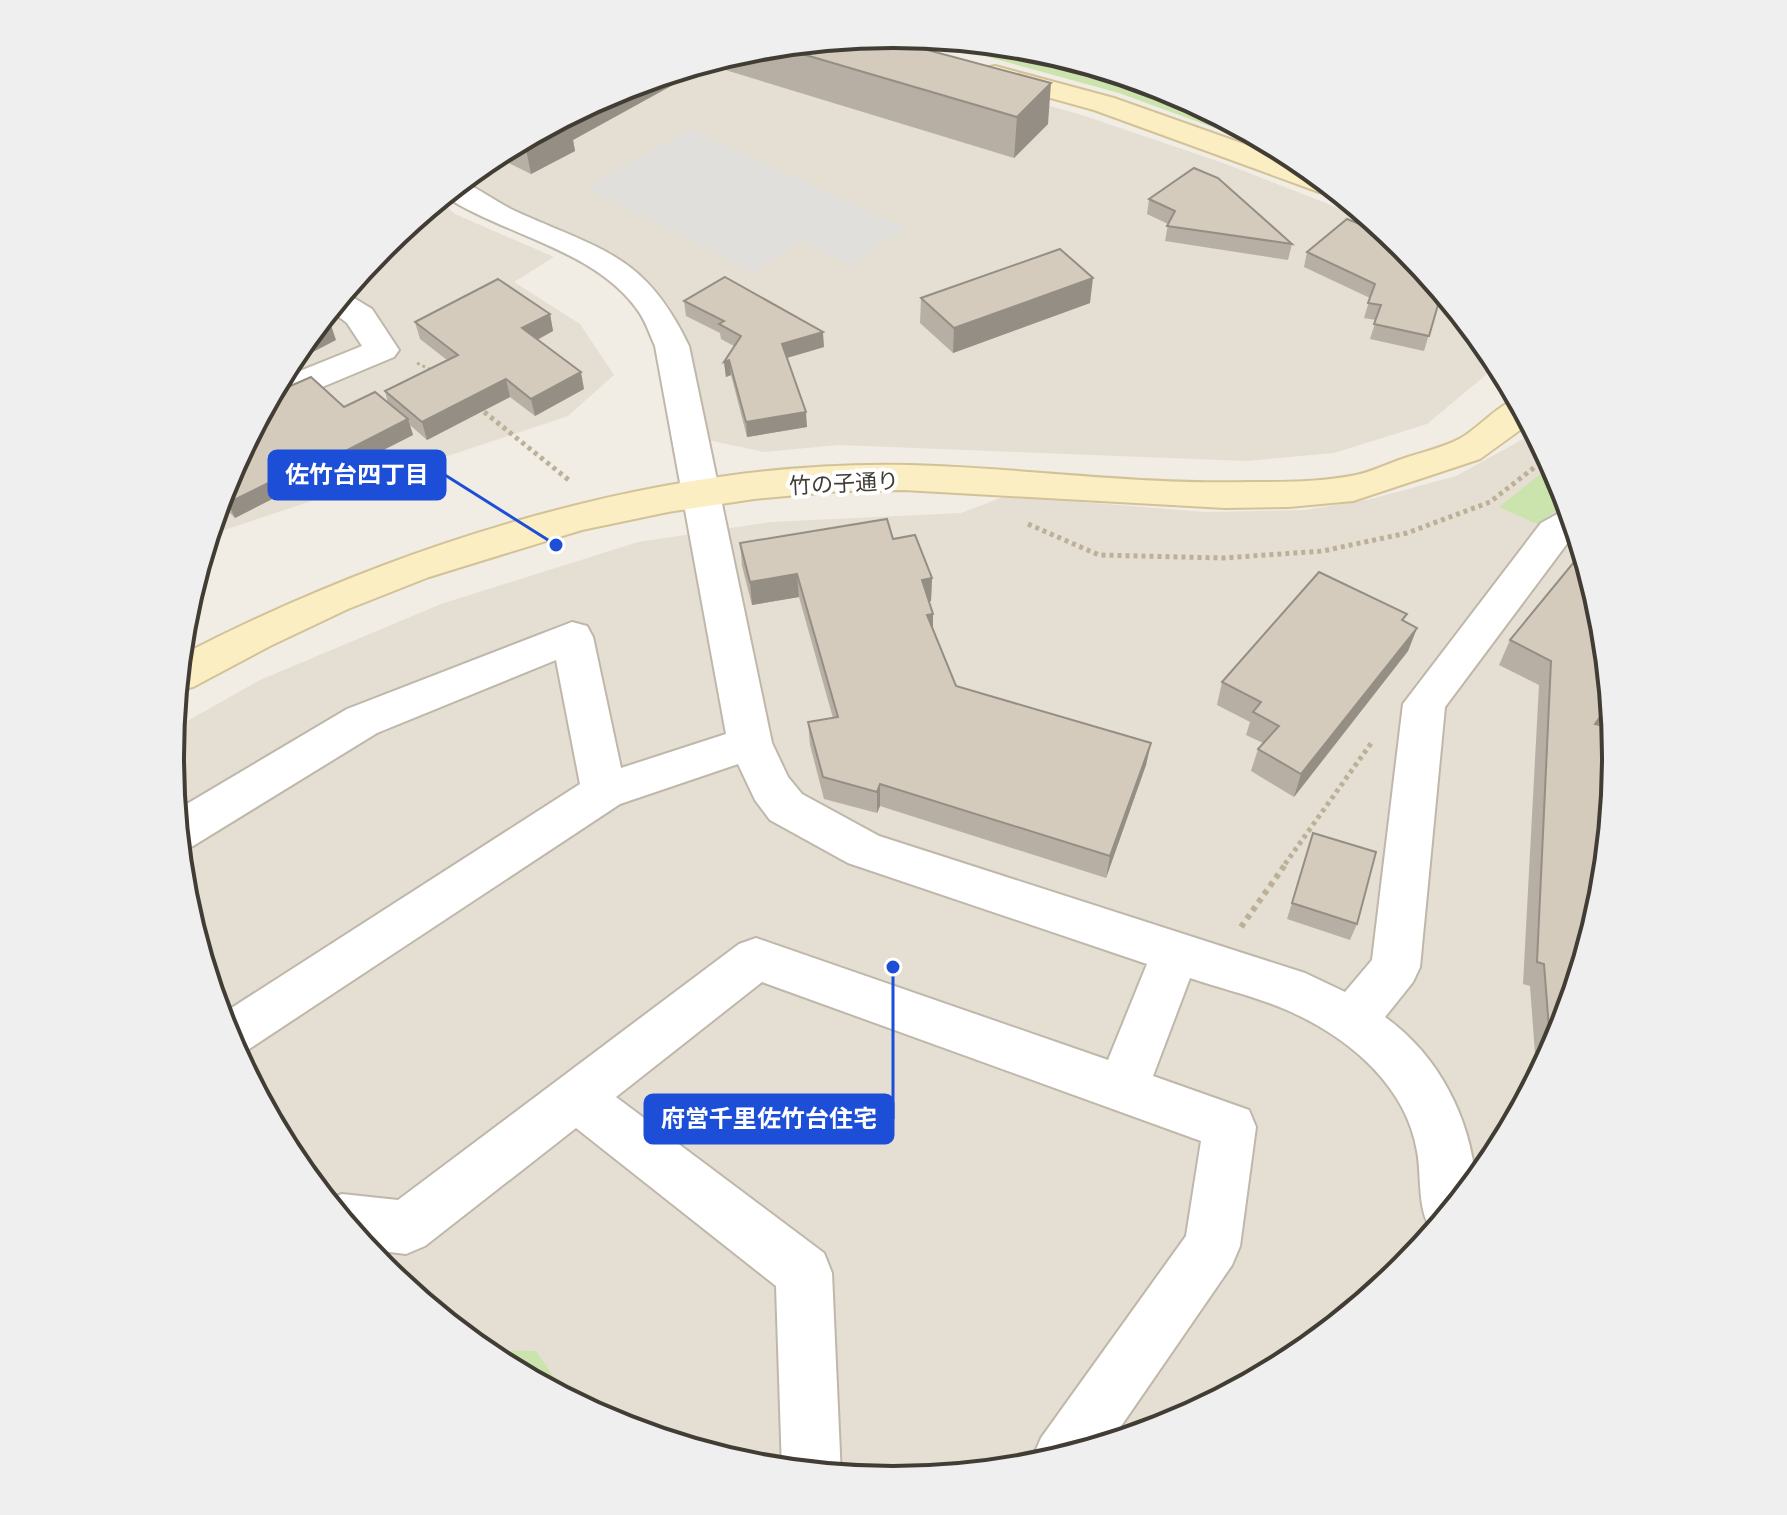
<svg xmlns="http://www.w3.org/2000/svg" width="1787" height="1515" viewBox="0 0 1787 1515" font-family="'Sofia Sans Condensed','Noto Sans JP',sans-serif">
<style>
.residential{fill:#e4dfd2}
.green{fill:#cbe4ae}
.parking{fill:#e1dfdc}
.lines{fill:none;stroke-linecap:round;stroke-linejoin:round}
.street-casing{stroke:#bfb7aa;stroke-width:4}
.secondary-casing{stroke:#d2c298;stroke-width:4}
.path-far2{stroke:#bdb099;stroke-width:3;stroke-dasharray:3 3;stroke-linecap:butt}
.path-far1{stroke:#bdb099;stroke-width:5;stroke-dasharray:4 4;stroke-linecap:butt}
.path{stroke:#bdb099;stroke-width:6;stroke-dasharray:5 5;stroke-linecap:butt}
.street{fill:#fff;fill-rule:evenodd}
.secondary{fill:#fbeec3;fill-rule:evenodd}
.wall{fill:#b7afa3}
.shaded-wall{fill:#958e84}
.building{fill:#d5cbbd;stroke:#958e84;stroke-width:2}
.labels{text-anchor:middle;stroke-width:8;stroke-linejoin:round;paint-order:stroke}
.street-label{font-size:22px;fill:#423d34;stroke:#fff}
.rim{fill:none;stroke:#423d34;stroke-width:4}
.leader{fill:none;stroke:#1d4ed8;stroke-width:3}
.callout-dot{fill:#1d4ed8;stroke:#fff;stroke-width:3}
.callout{fill:#1d4ed8;stroke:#1d4ed8;stroke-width:3}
.callout-label{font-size:24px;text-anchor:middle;font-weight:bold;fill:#fff}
</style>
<rect width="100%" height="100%" fill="#f1ede4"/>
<g class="residential">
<path d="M822,41L1085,116L1226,164L1377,223L1405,246L1499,364L1427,424L1334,453L1246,461L838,445L764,452L708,440L687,349L670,307L645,282L481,198L462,181L492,156L617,89L753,48Z"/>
<path d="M439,199L455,214L554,257L514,282L580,324L614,375L568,416L209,535L225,480L292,355L382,246Z"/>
<path d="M1536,432L1562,481L1603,617L1617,758L1562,1035L1495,1160L1405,1269L1295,1359L1170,1426L1034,1467L893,1481L752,1467L616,1426L491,1359L382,1269L292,1159L225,1034L184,898L170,757L173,729L260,680L441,604L638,542L771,522L961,513L1006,496L1206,512L1305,510L1371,499L1456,476Z"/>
</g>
<g class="green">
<path d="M908,35L1035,48L1171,89L1299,159L1119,93Z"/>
<path d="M1553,464L1568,502L1537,524L1499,507Z"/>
<path d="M481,1350L536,1351L565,1393L564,1398Z"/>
</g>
<path class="parking" d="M690,129L905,228L851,265L800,241L753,272L586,188Z"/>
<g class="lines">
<defs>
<g id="street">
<path d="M461,181C480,189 496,202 515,211C601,250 645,254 689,346L772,743L788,777L802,794L879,836L1305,973L1345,992L1372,960L1403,704L1541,523L1570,507L1578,535L1569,541L1445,707L1420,967L1413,982L1385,1017C1439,1056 1470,1117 1476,1183L1435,1233C1416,1216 1422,1175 1417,1151C1406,1085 1348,1037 1289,1011C1258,997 1222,989 1190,978L1153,1076L1249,1110L1256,1127L1240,1246L1232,1265L1108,1445L1035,1467L1032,1459L1041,1438L1186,1236L1201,1141L762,982L616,1097L824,1253L832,1273L841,1476L782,1470L776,1286L576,1128L425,1246L406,1254L365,1249L325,1200L342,1194L398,1200L739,944L756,938L1108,1060L1147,964L848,863L770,820L755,800L738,764L620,804L237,1057L219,1016L580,784L556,660L377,733L193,846L179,851L175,811L347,709L572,622L587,626L593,637L621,768L726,734L655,346C650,335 646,322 639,312C596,249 505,236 443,195Z"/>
<path d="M344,292L372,309L399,350L394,357L284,403L266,405L280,379L362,346L347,323L330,310Z"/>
</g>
<g id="secondary">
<path d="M995,66L1114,98L1309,167L1339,192L1330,194L1319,192L1094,110L985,80L981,74L985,68Z"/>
<path d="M1518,399L1531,422L1480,459L1353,501L1289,507L1225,508L904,490L840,491L754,499L668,512L582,530L429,577L348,609L270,646L193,687L177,691L180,656C396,544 664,459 909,465C1023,468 1137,485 1251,482C1285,482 1322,482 1356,475C1371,472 1387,464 1402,459C1421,452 1443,448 1461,438C1480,427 1497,405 1518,399Z"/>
</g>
</defs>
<use href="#street" class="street-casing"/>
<use href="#secondary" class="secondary-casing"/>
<path class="path-far2" d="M417,363L435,372"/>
<g class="path-far1">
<path d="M431,370L436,373"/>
<path d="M478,407L570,481"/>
<path d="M1028,524L1099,555L1223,558L1323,551L1407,533L1490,502L1549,456"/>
<path d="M1285,864L1372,742"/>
</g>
<path class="path" d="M1241,927L1287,862"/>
<use href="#street" class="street"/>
<use href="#secondary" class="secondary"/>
</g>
<g class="wall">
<path d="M894,34L900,36V42L1048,124L1014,158L709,65L573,140L575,151L531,174L492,155L617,89L753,48Z"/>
<path d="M1149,199L1292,244L1288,260L1165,241L1168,224L1147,214Z"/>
<path d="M1307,252L1442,291L1424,351L1370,339L1376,320L1364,318L1370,298L1304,267Z"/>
<path d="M921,298L1090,303L953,353L920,323Z"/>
<path d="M684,301L824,347L787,358L807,427L747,437L731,375L726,377L724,362L734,346L721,339L720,333L686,316Z"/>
<path d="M550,314L553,331L538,340L584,389L535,416L510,397L427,440L410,425L413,435L338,473L335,467L235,518L219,502L225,480L344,407L388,403L385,391L447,360L420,339L415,322Z"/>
<path d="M893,539L932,578L931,601L929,602L933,629L956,686L1151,743L1146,765L1106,878L880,806L877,813L824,799L810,745L808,722L833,718L799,597L752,605L742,566L740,543Z"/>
<path d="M1603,617L1612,706L1598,725L1562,1035L1537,1081L1530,986L1523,984L1539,685L1499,665L1510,640Z"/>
<path d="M1404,621L1417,628L1408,651L1294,797L1251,771L1258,749L1263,743L1246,735L1250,722L1217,705L1222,682Z"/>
<path d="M1313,833L1357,924L1350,940L1287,919Z"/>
</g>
<g class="shaded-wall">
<path d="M708,61L709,65L573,140L575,151L531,174L524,139L617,89Z"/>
<path d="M1051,83L1048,124L1014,158L1017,117Z"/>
<path d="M1093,278L1090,303L953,353L954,328Z"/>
<path d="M550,314L553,331L526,345L522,328Z"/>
<path d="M331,325L336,340L290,364L293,371L281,376L292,355L307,337Z"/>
<path d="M823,332L824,347L783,359L782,344Z"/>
<path d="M729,360L731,375L726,377L724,362Z"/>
<path d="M581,372L584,389L535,416L531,399Z"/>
<path d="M506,379L510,397L427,440L422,422Z"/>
<path d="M806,412L807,427L747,437L746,422Z"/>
<path d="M408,419L413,435L338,473L332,458Z"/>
<path d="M330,452L335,467L235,518L228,503Z"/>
<path d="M797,574L799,597L752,605L750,582Z"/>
<path d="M932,578L931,601L921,603L922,580Z"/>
<path d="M933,614V637L927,615Z"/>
<path d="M1417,628L1408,651L1294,797L1301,774Z"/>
<path d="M1611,701L1612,706L1582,748L1595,724Z"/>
<path d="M1151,743L1146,765L1106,878L1110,856Z"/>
<path d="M880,784V806L877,813V792Z"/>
</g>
<g class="building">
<path d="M894,34L900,36L894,41L1051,83L1017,117L775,46Z"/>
<path d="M1194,168L1218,178L1292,244L1167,226L1175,211L1149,199Z"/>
<path d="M1347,219L1395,238L1405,246L1442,291L1429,336L1374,324L1381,305L1368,303L1375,284L1307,252Z"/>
<path d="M1060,249L1093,278L954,328L921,298Z"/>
<path d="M725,277L823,332L782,344L806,412L746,422L729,360L724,362L741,336L719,324L724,321L684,301Z"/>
<path d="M498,279L550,314L522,328L581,372L531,399L506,379L422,422L385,391L458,355L415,322Z"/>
<path d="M322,318L331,325L307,337Z"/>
<path d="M311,377L344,407L375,392L408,419L332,458L330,452L228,503L221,495L225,480L273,391H279Z"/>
<path d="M887,519L893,539L915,535L932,578L922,580L933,614L927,615L956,686L1151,743L1110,856L880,784L877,792L823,777L808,722L838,717L797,574L750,582L740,543Z"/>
<path d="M1583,551L1603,617L1611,701L1595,724L1614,728L1617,758L1603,899L1562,1035L1551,1054L1544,964L1537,962L1551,661L1510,640Z"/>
<path d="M1319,572L1407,614L1402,620L1417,628L1301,774L1258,749L1279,726L1253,712L1261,702L1222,682Z"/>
<path d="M1313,833L1376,852L1357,924L1292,903Z"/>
</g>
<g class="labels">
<g class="street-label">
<text transform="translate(844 483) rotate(-3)" y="8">竹の子通り</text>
</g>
</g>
<path d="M0 0H1787V1515H0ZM184 757a709 709 0 1 1 1418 0a709 709 0 1 1-1418 0Z" fill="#f0efef" fill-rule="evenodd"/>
<path class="rim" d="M184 757a709 709 0 1 1 1418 0a709 709 0 1 1-1418 0Z"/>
<path class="leader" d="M556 545L445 475M893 967L893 1119"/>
<g class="callout-dot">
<circle cx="556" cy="545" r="8"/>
<circle cx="893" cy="967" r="8"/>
</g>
<g class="callout">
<rect x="269" y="451" width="176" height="48" rx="8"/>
<rect x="645" y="1095" width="248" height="48" rx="8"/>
</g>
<g class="callout-label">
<text x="357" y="483">佐竹台四丁目</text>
<text x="769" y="1127">府営千里佐竹台住宅</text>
</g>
</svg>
